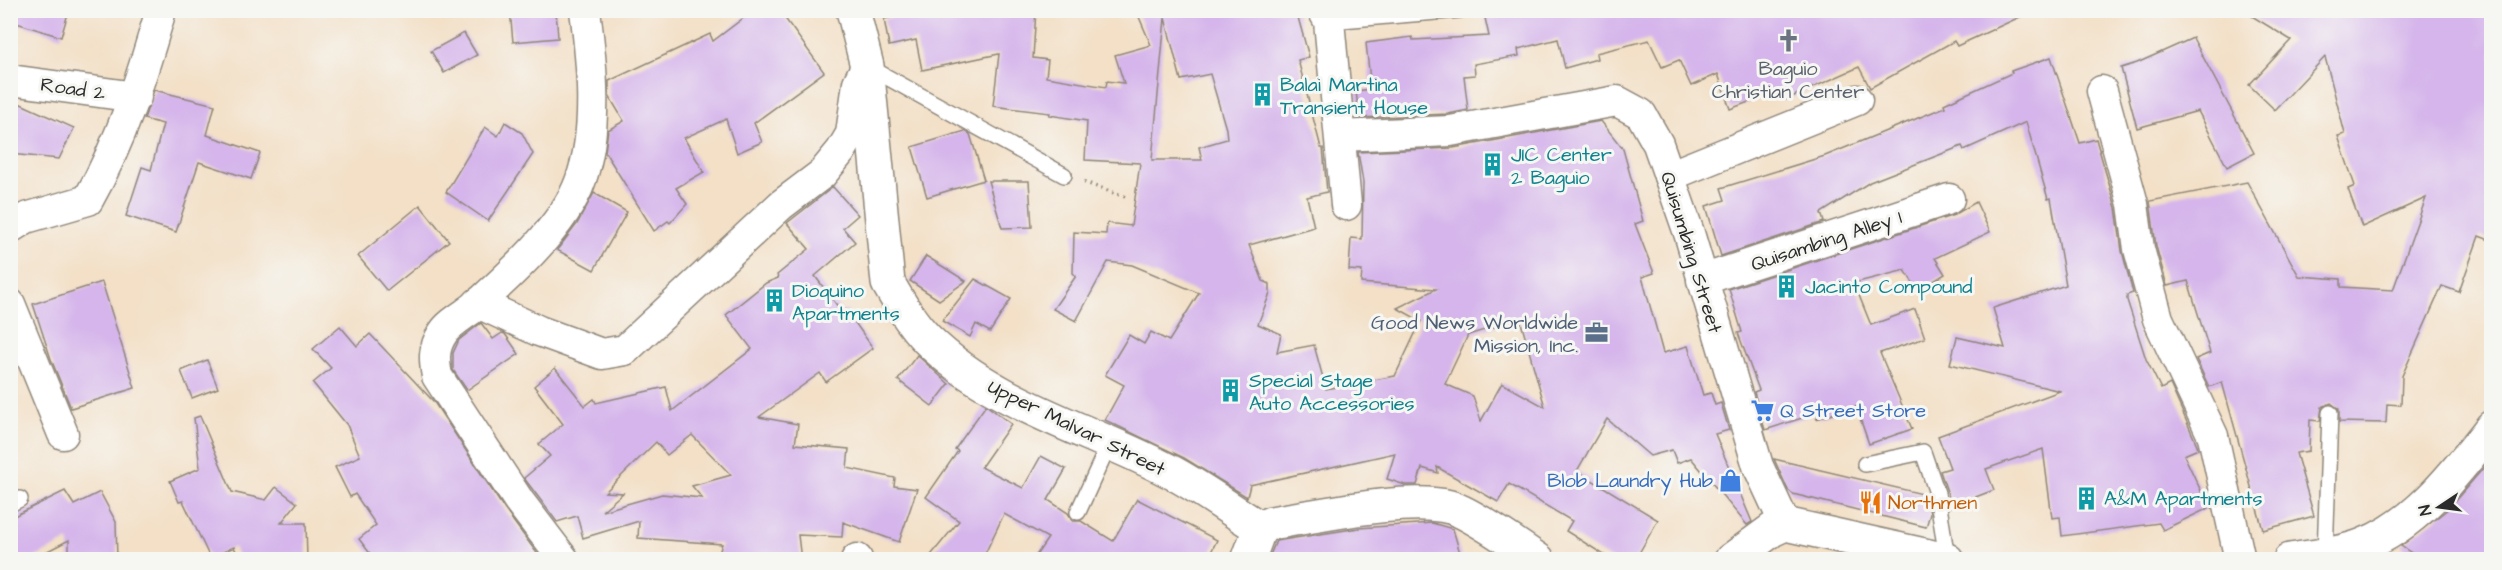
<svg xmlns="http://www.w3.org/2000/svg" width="2502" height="570" viewBox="0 0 2502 570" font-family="'Architects Daughter',sans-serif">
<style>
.building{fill:#d5b5eb;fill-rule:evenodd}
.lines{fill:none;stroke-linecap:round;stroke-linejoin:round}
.lane-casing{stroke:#8f8679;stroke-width:18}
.street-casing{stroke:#8f8679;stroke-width:33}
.secondary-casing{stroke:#8f8679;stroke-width:36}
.path{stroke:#8f8679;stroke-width:4;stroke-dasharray:1.5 4.5;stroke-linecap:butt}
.lane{stroke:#fff;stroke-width:15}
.street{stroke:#fff;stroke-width:30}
.secondary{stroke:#fff;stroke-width:33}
.labels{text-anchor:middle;stroke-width:6;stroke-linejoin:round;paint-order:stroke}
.worship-label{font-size:20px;fill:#5b616d;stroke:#f6f6f2}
.culture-label{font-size:20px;fill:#0d838f;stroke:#f6f6f2;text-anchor:start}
.street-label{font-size:20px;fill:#2b2b2b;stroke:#f6f6f2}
.service-label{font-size:20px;fill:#4e5e75;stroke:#f6f6f2;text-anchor:end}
.shop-label{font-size:20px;fill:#366cbe;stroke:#f6f6f2;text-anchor:start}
.food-label{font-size:20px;fill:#c56008;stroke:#f6f6f2;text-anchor:start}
</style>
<rect width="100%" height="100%" fill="#f6f6f2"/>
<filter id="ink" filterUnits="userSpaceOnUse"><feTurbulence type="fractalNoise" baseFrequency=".0167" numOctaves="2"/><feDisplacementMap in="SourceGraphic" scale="12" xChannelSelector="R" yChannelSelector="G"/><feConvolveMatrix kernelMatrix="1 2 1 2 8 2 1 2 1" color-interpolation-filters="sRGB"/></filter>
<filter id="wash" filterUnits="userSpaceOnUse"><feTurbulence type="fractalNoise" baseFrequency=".008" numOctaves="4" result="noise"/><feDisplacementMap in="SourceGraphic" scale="24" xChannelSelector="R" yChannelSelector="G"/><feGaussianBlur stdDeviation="1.35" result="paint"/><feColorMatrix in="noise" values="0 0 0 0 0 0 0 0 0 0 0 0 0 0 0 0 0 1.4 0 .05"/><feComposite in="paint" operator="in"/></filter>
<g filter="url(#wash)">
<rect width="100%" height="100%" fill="#f3e0c7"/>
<g id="blocks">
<g class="building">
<path d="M10,10H69L61,37L10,21Z"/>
<path d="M510,10H556L558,38L513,42Z"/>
<path d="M754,10H779L824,72L754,123L762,142L737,153L726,119L684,138L704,172L676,188L687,204L670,223L668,221L654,231L605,152L608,130L624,121L609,96V81L710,34L713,41Z"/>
<path d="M925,10H1036L1033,58L1048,60L1046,77L1106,87L1107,81L1124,83L1115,55L1151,45L1136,10H1296L1309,57L1298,60L1321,148H1323L1327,192L1307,197L1314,227L1249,245L1263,281L1270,284V293L1258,324L1281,334L1277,352L1314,345L1326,389L1395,376L1421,321L1397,308L1436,289L1361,283L1362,271L1349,270L1351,238L1362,239L1363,182L1358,152L1453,148L1601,121L1623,149L1643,221L1635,224L1654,273L1642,277L1663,353L1688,346L1703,395L1711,393L1715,405L1721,403L1729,430L1715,434L1752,522L1747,525L1691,458L1677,463L1672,450L1650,456L1607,419L1577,471L1658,520L1635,560H1612L1566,531L1572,521L1509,484L1498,502L1437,467L1438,473L1422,468L1417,485H1405L1387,479L1395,453L1250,485L1247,497L1184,458L1105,420L1124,385L1105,375L1129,335L1144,344L1151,332L1169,341L1199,293L1132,265L1108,262L1076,321L1053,309L1076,276L1073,273L1074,232L1106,234L1107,223L1131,226L1140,163L1085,160L1087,121L1049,115L1050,113L993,106L999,54L922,70L916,40L889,46L884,19ZM1165,18L1181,80L1210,74L1226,129L1227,139L1199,147L1202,160H1152ZM1520,319L1545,407L1502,383L1481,421L1473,396L1445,384L1468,335Z"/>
<path d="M1522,10H2035L1957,46L1954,41L1870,88L1859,67L1785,100L1781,90L1730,109L1718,74L1691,86L1679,60L1662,67L1649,40L1596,53L1597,59L1565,68L1558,39L1518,49L1519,56L1474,64L1475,75L1464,76L1468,110L1448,114L1359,118L1356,91L1371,89L1366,43L1412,37L1413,40L1489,36L1485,18Z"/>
<path d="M2242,10H2492V241L2479,236L2459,292L2442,286L2402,376L2401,405L2387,404L2386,423L2339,422V409L2331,403L2322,407L2320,421L2310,420L2309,451L2296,453L2314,516L2263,530L2222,382L2209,387L2196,359L2210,353L2188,281L2167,286L2156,246L2150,201L2247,182L2299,276L2341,279V287L2393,290L2426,198L2362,227L2348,189L2355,186L2338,136L2345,134L2325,57L2275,110L2249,85L2291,40Z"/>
<path d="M464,33L477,55L444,73L431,51Z"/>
<path d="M2193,38L2254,153L2227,167L2198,111L2137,128L2121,68L2137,63Z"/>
<path d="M2051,57L2080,143L2096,139L2116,208L2122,251L2133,293L2127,295V300L2146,359L2161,389L2170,384L2197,445L2198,449L2184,455L2209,508L2163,530L2159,523L2062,536L2060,517L2052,518L2043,449L1986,469L1994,490L1949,507L1950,500L1940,471L1950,468L1938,436L2060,391L1950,364L1957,337L2005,348L1993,308L2066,285L2051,198L2048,199L2026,122L1964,150L1962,146L1870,182L1821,213L1824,222L1721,256L1706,206L1725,200L1721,188L1825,156L1945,107L1944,104L2012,73L2011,71Z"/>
<path d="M154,90L215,105L207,135L260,153L251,179L199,162L176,232L126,216L142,167L151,170L163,124L144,119Z"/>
<path d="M10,99L74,128L59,159L10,154Z"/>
<path d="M505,122L522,133L533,154L488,221L446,192L485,127L498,136Z"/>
<path d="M965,131L970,134L984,180L927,197L912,147Z"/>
<path d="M988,181H1029L1032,227L1002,228Z"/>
<path d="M833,187L858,215L843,228L855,242L815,276L842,312L846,310L873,348L826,382L820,373L759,417L798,424L795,444L849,449L847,468L895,478L894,486L917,489L899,542L843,522L842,537L798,535L801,560H717L722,544L638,538L639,521L583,538L577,516L557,522L524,478L550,456L539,444L563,424L534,386L555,368L585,406L594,399L596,403L666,387L672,411L752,349L726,315L766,283L778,278L777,275L809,249L787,223ZM692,435L731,475L692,486L702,498L662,494L602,511L623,493L605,492L656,442L667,455Z"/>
<path d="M594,193L627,212L594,270L557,250L577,224Z"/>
<path d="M1976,202L1990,232L1935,258L1945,274L1918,291L1905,270L1854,283L1871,325L1915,309L1925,338L1880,353L1912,429L1869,444L1856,407L1816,419L1824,411L1765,430L1754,392L1759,390L1738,333L1742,332L1729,289L1954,215Z"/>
<path d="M420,205L449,241L387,291L358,256Z"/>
<path d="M926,256L966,281L939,300L910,281Z"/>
<path d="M975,279L1011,299L990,332L976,324L970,337L942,321Z"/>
<path d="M102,282L135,388L71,408L51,359L33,304Z"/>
<path d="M481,323L493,339L502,333L505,334L519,354L467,390L453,370V353L459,340Z"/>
<path d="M340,326L357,346L370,334L434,402L505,510L542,560H375L359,539L376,525L355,494L350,497L335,467L360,456L347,425L313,383L331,368L313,349Z"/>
<path d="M917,355L949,384L932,406L898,380Z"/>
<path d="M207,360L218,388L192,398L181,371Z"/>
<path d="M986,405L1011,424L981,467L1023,488L1041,456L1066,469L1048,500L1068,513L1073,521H1081L1113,541L1137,499L1217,540L1207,560H1033L1048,538L1004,514L982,560H927L959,521L926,497L958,451L955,449Z"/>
<path d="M200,416L232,492L266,500L276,487L297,503L281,523H306L307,560H240L234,547L210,558L183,501L179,502L170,481L200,468L194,418Z"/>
<path d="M2492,458V560H2422L2401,546L2448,509Z"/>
<path d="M1774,459L1927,495L1930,514L1926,527L1793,494L1788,490Z"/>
<path d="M65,491L74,505L100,492L116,522L117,560H69V540L30,560H10V518Z"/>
<path d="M1432,523L1453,529L1462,560H1268L1276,541L1359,528Z"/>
</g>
</g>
</g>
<g filter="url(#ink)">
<use href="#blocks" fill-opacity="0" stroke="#8f8679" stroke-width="1.5"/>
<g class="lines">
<defs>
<g id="lane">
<path d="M1329,21L1460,10"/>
<path d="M867,66L1064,175"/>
<path d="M1865,464L1923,452L1937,493L1947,559"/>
<path d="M10,504L20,499"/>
<path d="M1078,512L1109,444"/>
<path d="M2325,555L2330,413"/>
</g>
<g id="street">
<path d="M1323,10L1329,21L1346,205"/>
<path d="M10,80L136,97"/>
<path d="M2102,91L2133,204L2139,249L2158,319L2213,436L2240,560"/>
<path d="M1341,136L1450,131L1617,101L1641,114L1658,144L1689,233L1758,466L1785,524"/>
<path d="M1669,176L1857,100"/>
<path d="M10,228L26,218L88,200C122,140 142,76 161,10"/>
<path d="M1702,280L1949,199"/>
<path d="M478,303L539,331L602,354L625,350L781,205L822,174L841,151L851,134L858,83L865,69"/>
<path d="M10,304L63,434"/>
<path d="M564,560L519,501L437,376C434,360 433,348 443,333C450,322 468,313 478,304C512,273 564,226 580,182C599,131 592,64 585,10"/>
<path d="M856,560L857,559"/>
</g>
<g id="secondary">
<path d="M853,10L867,66L888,283C899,302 911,323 927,339C994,406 1094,430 1175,474C1204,490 1231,510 1260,528"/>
<path d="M1248,560L1260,528L1271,523C1318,516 1406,496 1450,507C1471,513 1518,546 1538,560"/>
<path d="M1731,560L1772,530L1785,524L1947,560"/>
<path d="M2290,560C2315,556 2340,554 2363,545C2417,525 2457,471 2492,427"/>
</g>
</defs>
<use href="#lane" class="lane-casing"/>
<use href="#street" class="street-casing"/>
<use href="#secondary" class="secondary-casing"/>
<path class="path" d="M1084,182L1129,198"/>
<use href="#lane" class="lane"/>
<use href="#street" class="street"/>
<use href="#secondary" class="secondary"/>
</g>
</g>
<defs>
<symbol id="church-bare" viewBox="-9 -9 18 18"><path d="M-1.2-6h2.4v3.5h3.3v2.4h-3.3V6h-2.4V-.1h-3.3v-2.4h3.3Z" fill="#6b7280" stroke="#f6f6f2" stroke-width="2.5" paint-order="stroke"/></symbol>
<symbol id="building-bare" viewBox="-9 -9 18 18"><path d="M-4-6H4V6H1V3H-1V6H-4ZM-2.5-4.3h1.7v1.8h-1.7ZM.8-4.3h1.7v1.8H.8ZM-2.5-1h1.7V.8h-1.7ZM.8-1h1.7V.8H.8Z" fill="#0f9aa8" stroke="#f6f6f2" stroke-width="2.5" paint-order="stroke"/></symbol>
<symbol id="office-bare" viewBox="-9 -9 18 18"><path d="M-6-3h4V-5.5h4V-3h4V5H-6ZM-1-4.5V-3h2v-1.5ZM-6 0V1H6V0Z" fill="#5c6f8a" stroke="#f6f6f2" stroke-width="2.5" paint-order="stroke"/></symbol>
<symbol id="supermarket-bare" viewBox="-9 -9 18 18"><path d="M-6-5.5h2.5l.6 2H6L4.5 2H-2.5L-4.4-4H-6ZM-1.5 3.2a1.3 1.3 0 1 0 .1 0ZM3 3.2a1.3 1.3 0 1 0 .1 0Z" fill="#3f7fe0" stroke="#f6f6f2" stroke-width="2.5" paint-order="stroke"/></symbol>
<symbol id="shop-bare" viewBox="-9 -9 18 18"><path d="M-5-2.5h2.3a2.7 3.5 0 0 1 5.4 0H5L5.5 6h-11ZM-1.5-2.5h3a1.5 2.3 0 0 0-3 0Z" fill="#3f7fe0" stroke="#f6f6f2" stroke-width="2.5" paint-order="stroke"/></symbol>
<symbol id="restaurant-bare" viewBox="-9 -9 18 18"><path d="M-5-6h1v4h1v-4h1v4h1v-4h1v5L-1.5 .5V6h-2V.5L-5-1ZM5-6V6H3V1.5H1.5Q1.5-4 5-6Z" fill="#e8710a" stroke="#f6f6f2" stroke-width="2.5" paint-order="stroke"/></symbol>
</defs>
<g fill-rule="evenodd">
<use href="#church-bare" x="1772" y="24" width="33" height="33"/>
<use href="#building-bare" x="1246" y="78" width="33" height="33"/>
<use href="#building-bare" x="1476" y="148" width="33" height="33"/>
<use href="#building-bare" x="1770" y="270" width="33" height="33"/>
<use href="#building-bare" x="758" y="284" width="33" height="33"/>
<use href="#office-bare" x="1580" y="316" width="33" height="33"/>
<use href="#building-bare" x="1214" y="374" width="33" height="33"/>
<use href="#supermarket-bare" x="1746" y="394" width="33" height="33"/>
<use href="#shop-bare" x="1714" y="464" width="33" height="33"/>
<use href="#building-bare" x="2070" y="482" width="33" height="33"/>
<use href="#restaurant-bare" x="1854" y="486" width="33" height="33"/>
</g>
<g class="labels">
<g class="worship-label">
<text x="1788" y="75">Baguio<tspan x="1788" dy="23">Christian Center</tspan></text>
</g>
<g class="culture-label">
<text x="1280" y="91">Balai Martina<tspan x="1280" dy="23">Transient House</tspan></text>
<text x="1511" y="161">JIC Center<tspan x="1511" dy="23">2 Baguio</tspan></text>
<text x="1805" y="293">Jacinto Compound</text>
<text x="792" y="297">Dioquino<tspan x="792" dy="23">Apartments</tspan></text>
<text x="1249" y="387">Special Stage<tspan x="1249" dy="23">Auto Accessories</tspan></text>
<text x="2104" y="505">A&amp;M Apartments</text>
</g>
<g class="street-label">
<text transform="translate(73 88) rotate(8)" y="7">Road 2</text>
<text transform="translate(1826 240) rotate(-18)" y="7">Quisambing Alley 1</text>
<text transform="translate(1692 252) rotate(73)" y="7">Quisumbing Street</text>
<text transform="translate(1077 427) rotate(26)" y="7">Upper Malvar Street</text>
</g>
<g class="service-label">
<text x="1578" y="329">Good News Worldwide<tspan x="1578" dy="23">Mission, Inc.</tspan></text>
</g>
<g class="shop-label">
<text x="1780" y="417">Q Street Store</text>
<text x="1713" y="487" text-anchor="end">Blob Laundry Hub</text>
</g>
<g class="food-label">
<text x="1888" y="509">Northmen</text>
</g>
</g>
<rect width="2502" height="570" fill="none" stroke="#f6f6f2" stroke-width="36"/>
<g transform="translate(2439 507) rotate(257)" stroke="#f6f6f2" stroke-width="4.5" paint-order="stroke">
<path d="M0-4.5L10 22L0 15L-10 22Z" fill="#2b2b2b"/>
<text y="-9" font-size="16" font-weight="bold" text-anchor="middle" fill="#2b2b2b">N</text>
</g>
</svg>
